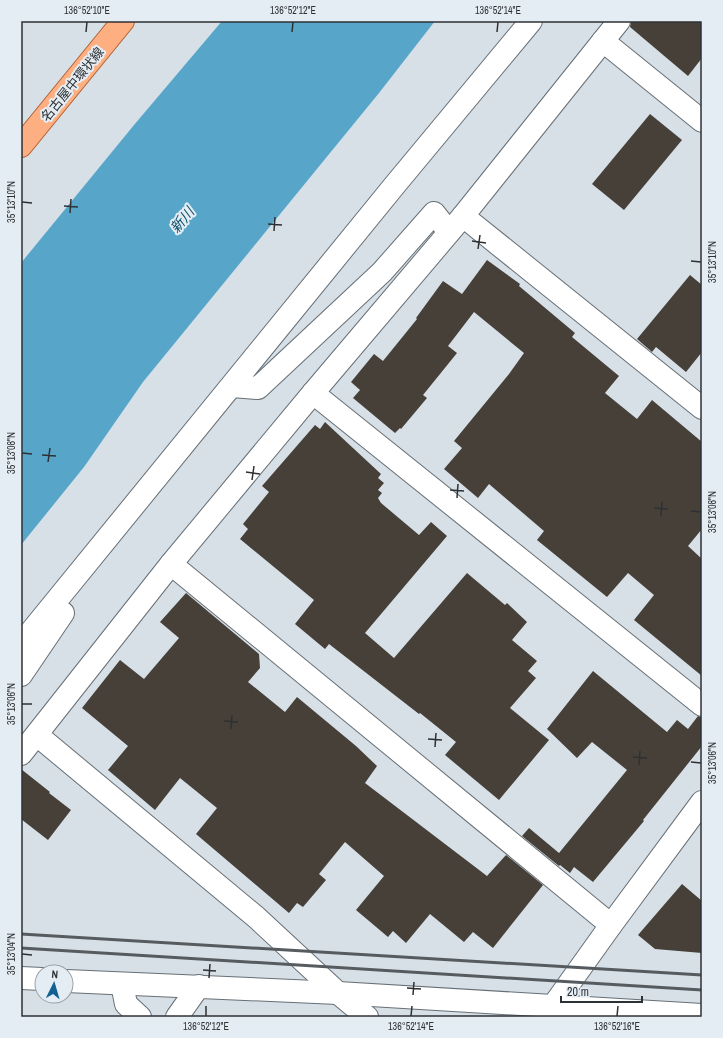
<svg xmlns="http://www.w3.org/2000/svg" width="723" height="1038" viewBox="0 0 723 1038" font-family="'Archivo Narrow','Noto Sans JP',sans-serif">
<style>
.water{fill:#57a6ca}
.building{fill:#464039}
.lines{fill:none;stroke-linecap:round;stroke-linejoin:round}
.minor-casing{stroke:#676f75;stroke-width:24}
.major-casing{stroke:#b4602f;stroke-width:24}
.minor{stroke:#fff;stroke-width:22}
.major{stroke:#fdaf81;stroke-width:22}
.rail{stroke:#565b5f;stroke-width:3}
.ticks{fill:none;stroke:#2e3134;stroke-width:1.5}
.labels{text-anchor:middle;stroke-width:4;stroke-linejoin:round;paint-order:stroke}
.street-label{font-size:13px;fill:#2e3134;stroke:#e4edf4}
.water-label{font-size:14px;font-style:italic;fill:#0b4e67;stroke:#e4edf4}
.neatline{fill:none;stroke:#2e3134;stroke-width:1.5}
.ticks-label{font-size:10px;text-anchor:middle;fill:#2e3134}
</style>
<rect width="100%" height="100%" fill="#d7e0e7"/>
<path class="water" d="M222,21H435L379,93L143,382L84,467L21,545V263L134,125Z"/>
<g class="building">
<path d="M631,21H702V58L688,76L630,27Z"/>
<path d="M650,114L682,140L624,210L592,184Z"/>
<path d="M487,260L520,284L519,286L575,333L572,337L619,376L605,393L637,419L652,400L702,442V529L688,546L702,559V676L634,620L654,595L628,573L607,597L537,540L544,531L489,484L478,498L444,469L462,448L454,441L509,374L524,353L474,312L448,346L457,353L423,395L427,398L401,429L400,428L395,433L353,398L360,390L351,382L374,354L383,361L417,319L416,318L443,281L462,294Z"/>
<path d="M690,275L702,285V352L686,372L656,347L652,352L637,339Z"/>
<path d="M325,422L381,474L378,478L384,483L378,490L382,493L378,498L381,503L419,535L431,522L447,536L365,633L394,658L467,573L505,605L507,603L527,622L512,640L537,661L528,671L536,678L510,708L549,740L499,800L445,755L456,742L420,713L419,714L329,644L325,649L295,624L314,600L240,539L248,529L243,524L269,492L262,486L315,425L320,429Z"/>
<path d="M186,593L259,654L260,668L248,682L285,712L297,697L356,746L377,766L365,783L487,876L506,855L543,885L493,948L473,932L464,942L430,914L406,943L393,931L388,937L356,910L384,876L345,842L319,874L326,880L303,907L297,903L289,913L196,834L217,808L180,778L155,810L108,770L128,746L82,708L120,660L144,679L179,638L160,622Z"/>
<path d="M593,671L667,732L677,720L688,729L698,716L702,717V746L643,820L644,821L593,882L574,867L570,873L560,865L559,866L522,836L529,828L559,853L627,770L592,742L577,758L547,729Z"/>
<path d="M21,769L50,792L49,793L71,810L48,840L21,819Z"/>
<path d="M682,884L702,901V953L655,949L638,935Z"/>
</g>
<g class="lines">
<defs>
<g id="minor">
<path d="M603,41L702,121"/>
<path d="M463,216L702,408"/>
<path d="M232,386L258,388L382,272L434,213L449,232"/>
<path d="M313,393L702,705"/>
<path d="M171,564L611,925"/>
<path d="M21,644L394,186L531,21"/>
<path d="M21,675L63,613"/>
<path d="M37,735L256,917L338,993L367,1017"/>
<path d="M21,754L171,564L313,393L463,216L619,21"/>
<path d="M21,978L42,979"/>
<path d="M66,981L338,993L702,1015"/>
<path d="M122,984L126,1004L140,1017"/>
<path d="M546,1016L611,925L702,802"/>
<path d="M177,1017L199,986"/>
</g>
<path id="major" d="M21,146L123,21"/>
</defs>
<use href="#minor" class="minor-casing"/>
<use href="#major" class="major-casing"/>
<use href="#minor" class="minor"/>
<use href="#major" class="major"/>
<g class="rail">
<path d="M21,934L702,975"/>
<path d="M21,948L702,990"/>
</g>
</g>
<path class="ticks" d="M86,32L87,22M292,32L293,22M497,32L498,22M22,202L32,203M64,206L78,207M70,213L71,199M268,224L282,225M274,231L275,217M472,241L486,243M478,249L480,235M691,261L701,262M22,453L32,454M42,455L56,456M48,462L50,448M246,472L260,474M252,480L254,466M450,490L464,491M457,498L458,484M654,508L668,509M691,511L701,512M661,516L662,502M22,704H32M224,721L238,722M231,729L232,715M428,739L442,740M435,747L436,733M633,757L647,758M691,762L701,763M639,765L640,751M22,954L32,955M203,970L216,971M209,978L210,964M407,988L421,989M413,995L414,982M206,1016V1006M411,1016L412,1006M617,1016L618,1006"/>
<g class="labels">
<g class="street-label">
<text transform="translate(72 84) rotate(-51)" y="5">名古屋中環状線</text>
</g>
<g class="water-label">
<text transform="translate(182 220) rotate(-51)" y="5">新川</text>
</g>
</g>
<rect width="723" height="1038" fill="none" stroke="#e4edf4" stroke-width="44"/>
<g transform="translate(54 984) rotate(5)"><circle r="19" fill="#e4edf4" stroke="#9ba2a7"/>
<path d="M0-3L7 15L0 10L-7 15Z" fill="#126193"/>
<text y="-6" font-size="11" font-weight="bold" text-anchor="middle" fill="#2e3134">N</text>
</g>
<path d="M561 996v6h81v-6" fill="none" stroke="#2e3134" stroke-width="2"/>
<text x="567" y="996" font-size="12" fill="#2e3134" stroke="#e4edf4" stroke-width="3" paint-order="stroke">20 m</text>
<rect x="22" y="22" width="679" height="994" class="neatline"/>
<g class="ticks-label">
<text x="87" y="14">136°52'10"E</text>
<text x="293" y="14">136°52'12"E</text>
<text x="498" y="14">136°52'14"E</text>
<text transform="translate(11 202) rotate(-90)" y="4">35°13'10"N</text>
<text transform="translate(712 262) rotate(-90)" y="4">35°13'10"N</text>
<text transform="translate(11 453) rotate(-90)" y="4">35°13'08"N</text>
<text transform="translate(712 512) rotate(-90)" y="4">35°13'08"N</text>
<text transform="translate(11 704) rotate(-90)" y="4">35°13'06"N</text>
<text transform="translate(712 763) rotate(-90)" y="4">35°13'06"N</text>
<text transform="translate(11 954) rotate(-90)" y="4">35°13'04"N</text>
<text x="206" y="1030">136°52'12"E</text>
<text x="411" y="1030">136°52'14"E</text>
<text x="617" y="1030">136°52'16"E</text>
</g>
</svg>
